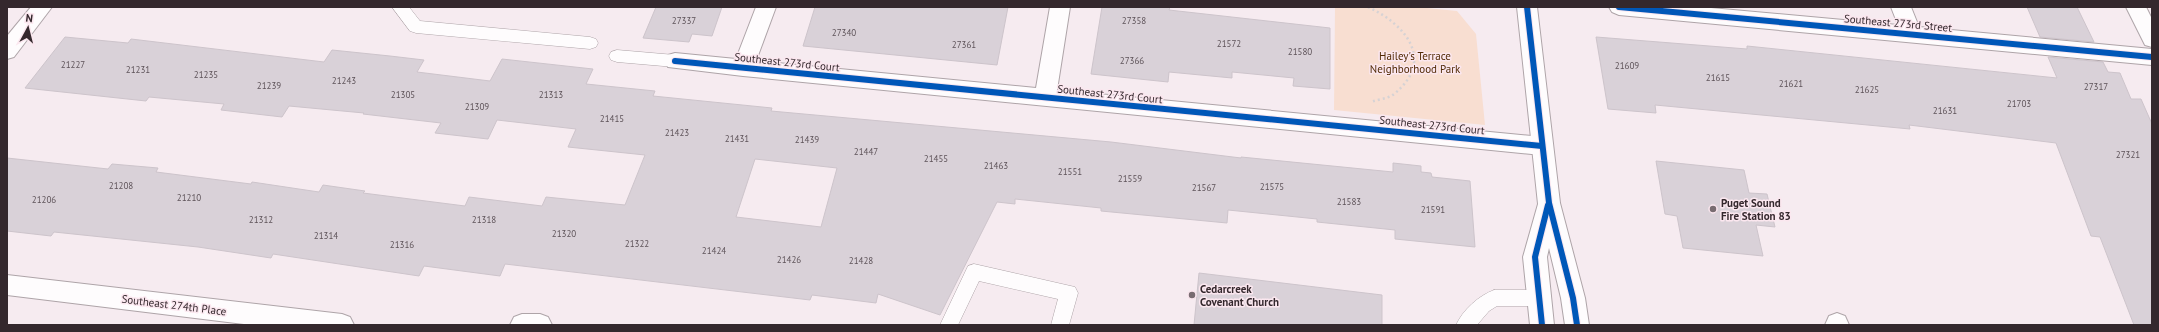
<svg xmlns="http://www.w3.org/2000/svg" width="2159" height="332" viewBox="0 0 2159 332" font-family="'PT Sans',sans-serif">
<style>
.green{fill:#f8ded1}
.building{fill:#d9d1d8;stroke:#cdc4cb;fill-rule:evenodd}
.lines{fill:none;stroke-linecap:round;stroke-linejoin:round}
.service-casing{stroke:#aea4a8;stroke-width:1}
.minor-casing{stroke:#aea4a8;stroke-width:2}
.tertiary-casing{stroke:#aea4a8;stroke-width:2}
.path{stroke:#d6d2d4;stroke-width:2.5;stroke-dasharray:2 3;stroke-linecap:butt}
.service{fill:#fefcfd;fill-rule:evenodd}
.minor{fill:#fefcfd;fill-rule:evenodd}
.tertiary{fill:#fefcfd;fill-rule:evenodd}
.cycleway-casing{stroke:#fbe7ef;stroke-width:8}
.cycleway{stroke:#0057b8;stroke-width:6}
.poi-dot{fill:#786c71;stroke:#fbe7ef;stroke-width:1.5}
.labels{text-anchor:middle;stroke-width:3;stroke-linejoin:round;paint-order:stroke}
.number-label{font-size:9px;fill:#5d5258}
.street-label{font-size:11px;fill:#34282d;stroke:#fbe7ef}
.park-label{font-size:11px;fill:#512a05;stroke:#fbe7ef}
.poi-label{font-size:11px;font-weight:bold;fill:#34282d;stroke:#fbe7ef;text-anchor:start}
</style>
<rect width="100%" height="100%" fill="#f6ebf0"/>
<path class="green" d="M1335,7H1417L1457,11L1476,34L1485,125L1334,110Z"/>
<g class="building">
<path d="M656,7H722L712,36L692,34L689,42L643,38Z"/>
<path d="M815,7H1008L997,65L803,46Z"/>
<path d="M1102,7H1170L1169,10L1330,28V89L1293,86L1294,78L1232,72V78L1169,72L1168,82L1091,74Z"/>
<path d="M2027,7H2077L2094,42L2040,37Z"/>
<path d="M65,37L128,43L131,39L324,62L332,50L390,56L424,60L417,72L490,81L502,59L593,69L586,84L655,91L653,96L772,108L771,111L1111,142L1241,158V157L1393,172V163L1421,166V172L1431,173L1432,177L1470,181L1475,247L1395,239V230L1317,222V219L1228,210L1227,223L1101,211V208L1015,199V204L997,202L940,315L878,294L876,303L812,295L810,300L505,264L500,276L424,266L419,276L273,254L271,258L198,247L54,232L51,236L7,231V158L108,169L112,164L158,168L156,172L251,184L252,182L319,192L323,185L365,191L363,193L465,206L469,197L542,206L546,197L625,205L645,155L568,147L576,129L497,120L488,139L435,133L441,123L363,114L364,113L289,106L282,117L221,110L224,104L149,97L146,101L25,88ZM755,159L837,168L821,227L736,217Z"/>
<path d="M1596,37L1747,49V46L2057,78L2048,57L2103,62L2108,72L2120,73L2131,99H2141L2152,124V325H2134L2100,237L2091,236L2056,143L1909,125L1910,129L1655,105L1656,113L1608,109Z"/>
<path d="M1656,161L1744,170L1749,193L1767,194L1775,227L1756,225L1763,256L1683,248L1677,216L1665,214Z"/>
<path d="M1199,273L1382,295V325H1194Z"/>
</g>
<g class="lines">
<defs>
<g id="service">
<path d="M392,7H409L420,21L590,37L596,39L598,43L596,47L590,49L416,33L410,31Z"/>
<path d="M617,50L675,55L681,57L683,61L681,65L675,67L617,62L611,60L609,56L611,52Z"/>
<path d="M974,264L1075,287L1078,293L1069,325H1051L1058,299L979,281L958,325H940L968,266Z"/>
<path d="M1494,290H1540L1546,292L1549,298L1546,304L1540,306H1497L1489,311L1477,325H1456C1463,310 1478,296 1494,290Z"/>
</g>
<g id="minor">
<path d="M31,7H52L14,57L7,59V36Z"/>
<path d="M756,7H776L756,61L1036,88L1050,7H1070L1057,90L1542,137L1550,140L1553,146L1550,152L1542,155L743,76L668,67L665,61L668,55L675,53L736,59Z"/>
<path d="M1609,7H1700L1898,25L1891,7H1911L1919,27L2152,49V65L1619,15L1612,12Z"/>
<path d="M2126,7H2146L2152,19V47L2145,45Z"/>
<path d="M7,275L342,314L350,317L354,325H252L7,295Z"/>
<path d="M1837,313L1845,316L1849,325H1825L1829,316Z"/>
<path d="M522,314H540L548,317L552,325H510L514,317Z"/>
</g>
<path id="tertiary" d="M1517,7H1537L1560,203L1585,298L1589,325H1565L1561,298L1549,248L1547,257L1554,325H1530L1523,257L1538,204Z"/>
</defs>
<use href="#service" class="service-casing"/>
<use href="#minor" class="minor-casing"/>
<use href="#tertiary" class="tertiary-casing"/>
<path class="path" d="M1368,7C1405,24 1436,60 1394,94C1388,99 1378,99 1371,102"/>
<use href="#service" class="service"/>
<use href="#minor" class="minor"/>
<use href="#tertiary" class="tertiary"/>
<defs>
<g id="cycleway">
<path d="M1527,7L1549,203L1573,298L1577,325"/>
<path d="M1619,7L2152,57"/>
<path d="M675,61L1542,146"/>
<path d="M1542,325L1535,257L1548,205"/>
</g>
</defs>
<use href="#cycleway" class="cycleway-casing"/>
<use href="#cycleway" class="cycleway"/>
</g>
<g class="poi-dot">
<circle cx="1713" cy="209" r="4"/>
<circle cx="1192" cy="295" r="4"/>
</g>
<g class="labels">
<g class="number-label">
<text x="684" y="24">27337</text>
<text x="1134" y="24">27358</text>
<text x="844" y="36">27340</text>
<text x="1229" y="47">21572</text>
<text x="964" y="48">27361</text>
<text x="1300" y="55">21580</text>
<text x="1132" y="64">27366</text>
<text x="73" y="68">21227</text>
<text x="1627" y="69">21609</text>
<text x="138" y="73">21231</text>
<text x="206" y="78">21235</text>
<text x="1718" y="81">21615</text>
<text x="344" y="84">21243</text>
<text x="1791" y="87">21621</text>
<text x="269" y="89">21239</text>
<text x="2096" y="90">27317</text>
<text x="1867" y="93">21625</text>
<text x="403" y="98">21305</text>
<text x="551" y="98">21313</text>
<text x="2019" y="107">21703</text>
<text x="477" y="110">21309</text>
<text x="1945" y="114">21631</text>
<text x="612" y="122">21415</text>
<text x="677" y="136">21423</text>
<text x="737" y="142">21431</text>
<text x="807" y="143">21439</text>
<text x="866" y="155">21447</text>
<text x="2128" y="158">27321</text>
<text x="936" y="162">21455</text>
<text x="996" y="169">21463</text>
<text x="1070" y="175">21551</text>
<text x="1130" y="182">21559</text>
<text x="121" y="189">21208</text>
<text x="1272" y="190">21575</text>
<text x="1204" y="191">21567</text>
<text x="189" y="201">21210</text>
<text x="44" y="203">21206</text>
<text x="1349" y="205">21583</text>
<text x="1433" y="213">21591</text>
<text x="261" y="223">21312</text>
<text x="484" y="223">21318</text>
<text x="564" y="237">21320</text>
<text x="326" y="239">21314</text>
<text x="637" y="247">21322</text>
<text x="402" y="248">21316</text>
<text x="714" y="254">21424</text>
<text x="789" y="263">21426</text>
<text x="861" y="264">21428</text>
</g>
<g class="street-label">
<text transform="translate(1898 23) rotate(5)" y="4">Southeast 273rd Street</text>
<text transform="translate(787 62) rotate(6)" y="4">Southeast 273rd Court</text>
<text transform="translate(1110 94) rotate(6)" y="4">Southeast 273rd Court</text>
<text transform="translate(1432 125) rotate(6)" y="4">Southeast 273rd Court</text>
<text transform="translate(174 305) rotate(7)" y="4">Southeast 274th Place</text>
</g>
<g class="park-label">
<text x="1415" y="60">Hailey's Terrace<tspan x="1415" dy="13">Neighborhood Park</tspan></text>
</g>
<g class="poi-label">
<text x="1721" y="207">Puget Sound<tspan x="1721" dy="13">Fire Station 83</tspan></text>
<text x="1200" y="293">Cedarcreek<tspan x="1200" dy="13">Covenant Church</tspan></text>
</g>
</g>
<rect width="2159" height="332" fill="none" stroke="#34282d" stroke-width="16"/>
<g transform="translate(28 28) rotate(7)" stroke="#fbe7ef" stroke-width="3" paint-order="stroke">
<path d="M0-3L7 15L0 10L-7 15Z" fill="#34282d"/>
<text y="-6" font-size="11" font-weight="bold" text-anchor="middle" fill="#34282d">N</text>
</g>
</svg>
